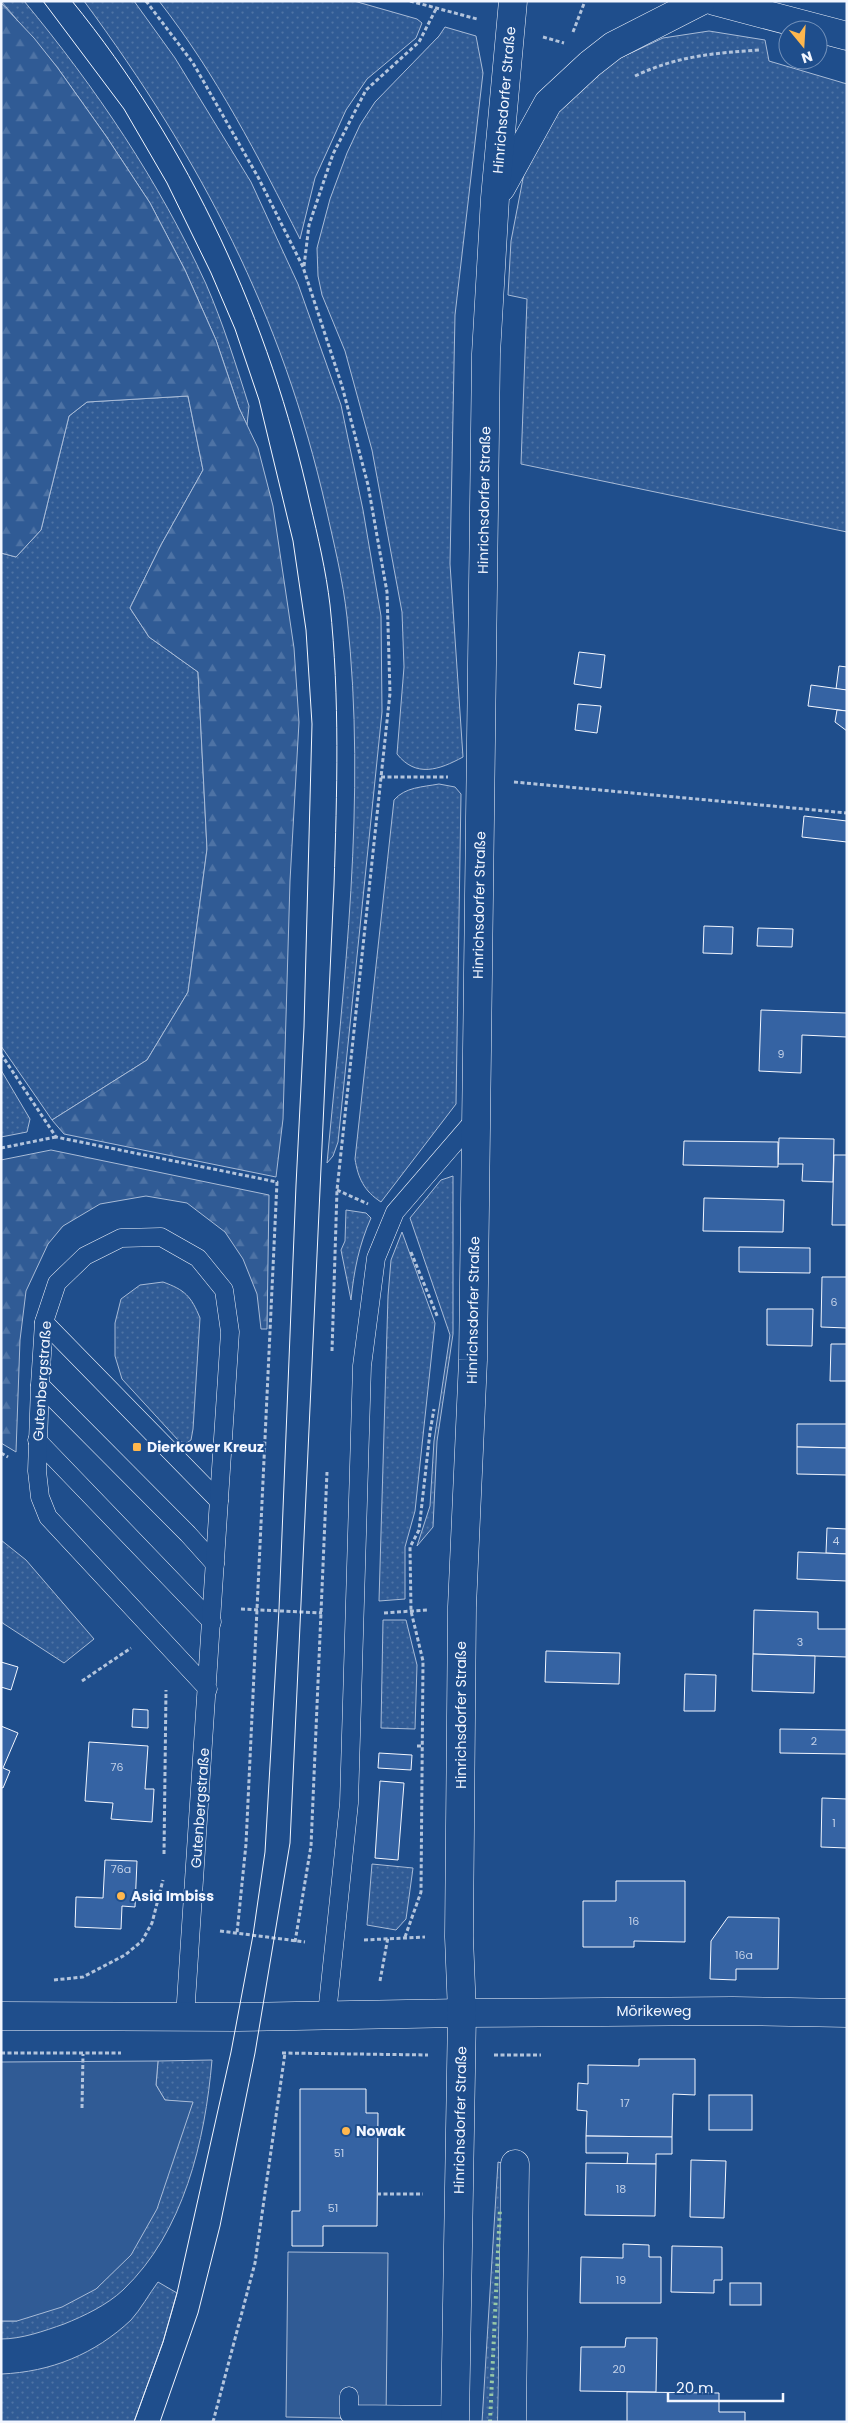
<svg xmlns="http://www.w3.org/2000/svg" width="848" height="2423" viewBox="0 0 848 2423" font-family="Poppins,sans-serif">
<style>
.grass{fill:url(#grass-dots);stroke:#a8bbd7}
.forest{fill:url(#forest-firs);stroke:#a8bbd7}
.built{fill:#305b95;stroke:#a8bbd7}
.building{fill:#3563a3;stroke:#f2f6ff}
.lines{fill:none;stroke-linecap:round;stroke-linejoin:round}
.service-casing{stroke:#f2f6ff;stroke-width:19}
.minor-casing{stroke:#f2f6ff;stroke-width:29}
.tertiary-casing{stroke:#f2f6ff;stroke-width:29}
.path{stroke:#b3c4dc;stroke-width:3;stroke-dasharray:4 2.5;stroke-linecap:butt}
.service{stroke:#1f4e8c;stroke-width:18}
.minor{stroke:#1f4e8c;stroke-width:28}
.tertiary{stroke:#1f4e8c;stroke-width:28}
.tram{stroke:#f2f6ff;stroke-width:1}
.hedge{stroke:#97c8a6;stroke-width:4;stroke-dasharray:2.5 4;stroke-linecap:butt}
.poi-dot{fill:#ffb74d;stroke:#1f4e8c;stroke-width:2}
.labels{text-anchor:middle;stroke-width:4;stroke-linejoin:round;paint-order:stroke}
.number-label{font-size:11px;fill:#c3d1e8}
.street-label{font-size:14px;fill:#f2f6ff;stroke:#1f4e8c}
.poi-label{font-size:14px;font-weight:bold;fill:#f2f6ff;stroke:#1f4e8c;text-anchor:start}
</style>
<defs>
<pattern id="grass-dots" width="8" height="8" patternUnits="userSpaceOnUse" patternTransform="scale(1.25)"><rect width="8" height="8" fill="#305b95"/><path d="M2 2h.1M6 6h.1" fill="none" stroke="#4e73a5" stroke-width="1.8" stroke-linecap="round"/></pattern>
<pattern id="forest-firs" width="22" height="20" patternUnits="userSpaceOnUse" patternTransform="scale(1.25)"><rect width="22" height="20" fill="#305b95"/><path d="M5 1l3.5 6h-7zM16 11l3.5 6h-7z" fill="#4e73a5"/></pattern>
</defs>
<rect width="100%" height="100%" fill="#1f4e8c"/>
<g class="grass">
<path d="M1,1H24C96,88 159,181 206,284C223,323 236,365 249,406L247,425L239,408L216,340L185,270L150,203L106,136L57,67Z"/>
<path d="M84,1H134L175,58L251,182L298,284L341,405L363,510L381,616L382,712L338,1142L333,1156L327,1163C344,982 367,799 347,617C343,580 334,544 326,508C282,314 201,160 84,1Z"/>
<path d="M159,1H354L417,19L422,23L416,38L367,79L346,110L315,178L300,239C258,156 216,74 159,1Z"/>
<path d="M445,27L476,36L483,73L455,315L450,564L463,757C439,770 416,778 397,754L404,667L402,612L372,450L345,351L322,295L318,276L317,248L330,199L347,153L360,125L375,102L439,36Z"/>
<path d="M709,31L765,40L769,61L847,84V532L521,464L527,299L508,295L511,241L525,168L545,123L576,88L620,58L663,38Z"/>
<path d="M188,396L203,470L161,545L130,608L149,637L198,672L207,849L188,992L147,1060L52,1120L1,1046V553L16,557L41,530L69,416L87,402Z"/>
<path d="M439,784L455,787L461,794L456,1104L381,1202C364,1191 358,1178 355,1159L394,800C405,787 423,787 439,784Z"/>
<path d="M1,1070L30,1119L27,1132L1,1137Z"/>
<path d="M453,1176V1334L437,1441L433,1527L417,1546L430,1506L434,1441L450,1335L410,1218L441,1180Z"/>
<path d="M346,1210L366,1213L371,1218C359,1245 354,1270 351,1300L341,1250L345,1241Z"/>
<path d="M402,1232L435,1323L415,1511L405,1547V1599L379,1601L388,1296L391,1260Z"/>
<path d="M163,1282C185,1290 191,1296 200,1318L193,1429L191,1440L185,1444L178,1440L122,1379L115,1356V1323L121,1299L140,1285Z"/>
<path d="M1,1540L26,1560L94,1639L64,1663L1,1622Z"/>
<path d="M383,1620H406L417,1665L415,1729L381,1728Z"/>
<path d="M372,1864L413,1868L406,1919L396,1930L367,1925Z"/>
<path d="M212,2060C205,2141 184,2232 123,2290C107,2305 84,2316 64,2324C44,2331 22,2339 1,2339V2321H17L193,2103L165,2100L156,2085L158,2061Z"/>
<path d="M498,2162L508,2165L503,2422H482Z"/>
<path d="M158,2282L177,2293L163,2342L134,2422H1V2374C51,2372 95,2354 131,2320C141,2309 149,2294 158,2282Z"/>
</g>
<g class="forest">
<path d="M1,3L34,38L57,67L106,136L150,203L185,270L216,340L239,408L258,448L273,506L294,648L299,722L290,881L283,1119L276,1177L64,1134L52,1120L147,1060L188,992L207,849L198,672L149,637L130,608L161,545L203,470L188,396L87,402L69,416L41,530L16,557L1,553Z"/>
<path d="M51,1150L269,1195L267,1329H261L257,1294L243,1259L225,1232L187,1203L146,1196L100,1204L63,1226L48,1244L26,1291L20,1340L16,1452L1,1443V1160Z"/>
</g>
<g class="built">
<path d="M158,2061L156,2085L165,2100L193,2102L157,2209L131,2255L96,2289L62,2307L17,2321H1V2062Z"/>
<path d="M288,2252L388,2253L386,2419L286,2417Z"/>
</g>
<g class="building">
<path d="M579,652L605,655L601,688L574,684Z"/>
<path d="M839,666L847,667V690L836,689Z"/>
<path d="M811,685L847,690V711L808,706Z"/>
<path d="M578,704L601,706L597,733L575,730Z"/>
<path d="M837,710L847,711V731L835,722Z"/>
<path d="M804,816L847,821V842L802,837Z"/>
<path d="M704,926L733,927L732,954L703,953Z"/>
<path d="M758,928L793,929L792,947L757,946Z"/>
<path d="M761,1010L847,1013V1037L802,1035L801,1073L759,1071Z"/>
<path d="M779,1138L834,1139L833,1182L802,1181L803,1164H778Z"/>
<path d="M684,1141L778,1142V1167L683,1165Z"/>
<path d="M834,1155H847V1225H832Z"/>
<path d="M704,1198L784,1200L783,1232L703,1231Z"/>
<path d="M739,1247L810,1248V1273L739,1272Z"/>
<path d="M822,1277H847V1328L821,1327Z"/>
<path d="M767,1309H813L812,1346L767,1345Z"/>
<path d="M831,1344H847V1381H830Z"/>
<path d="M797,1424H847V1448L797,1447Z"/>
<path d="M797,1447L847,1448V1475L797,1474Z"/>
<path d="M827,1528L847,1529V1554L826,1553Z"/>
<path d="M798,1552L847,1554V1581L797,1579Z"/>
<path d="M754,1610L818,1612V1629H847V1657L753,1654Z"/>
<path d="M546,1651L620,1653L619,1684L545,1682Z"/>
<path d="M753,1654L815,1656L814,1693L752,1691Z"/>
<path d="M1,1662L18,1667L11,1690L1,1687Z"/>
<path d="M685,1674L716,1675L715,1711H684Z"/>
<path d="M133,1709L148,1710V1728L132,1727Z"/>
<path d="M1,1726L18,1733L3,1768L10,1771L3,1788L1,1787Z"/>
<path d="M780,1729L847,1730V1754L780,1753Z"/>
<path d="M89,1742L148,1746L145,1789H154L152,1822L111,1819L113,1803L85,1801Z"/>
<path d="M379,1753L412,1755L411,1770L378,1768Z"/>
<path d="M380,1781L404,1783L398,1860L375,1858Z"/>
<path d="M822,1798L847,1799V1848L821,1847Z"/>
<path d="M105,1860L137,1861L135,1907L122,1906L121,1929L75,1927L76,1897L103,1898Z"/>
<path d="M616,1881H685V1942L634,1941V1947H583V1901H616Z"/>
<path d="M728,1917L779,1918L778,1969H736V1980L710,1979L711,1941Z"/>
<path d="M639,2059H695V2095L673,2094L672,2137L586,2136L587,2111L577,2110L578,2083L588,2084V2065L639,2066Z"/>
<path d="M300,2089H366V2113H378L377,2226H323V2246H292V2211H300Z"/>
<rect x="709" y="2095" width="43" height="35"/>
<path d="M586,2136L672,2137V2154H656V2164H627L628,2153H586Z"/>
<path d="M691,2160L726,2161L724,2218L690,2217Z"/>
<path d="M586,2163L656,2164L655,2216L585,2215Z"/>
<path d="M623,2244L649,2245V2257H661V2303H580L581,2257L623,2258Z"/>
<path d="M672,2246L722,2247V2280H714V2293L671,2292Z"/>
<rect x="730" y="2283" width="31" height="22"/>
<path d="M626,2338H657L656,2392L580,2391L581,2347H625Z"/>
<path d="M627,2392L719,2393V2412H745V2422H627Z"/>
</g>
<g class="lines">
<defs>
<g id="service">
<path d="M44,1322L219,1501"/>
<path d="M40,1385L188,1534L215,1564"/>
<path d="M37,1440L212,1622"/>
<path d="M327,2014L349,1803L362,1366L376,1258L395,1212L476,1118"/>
<path d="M185,2017L230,1332L224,1290L198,1258L161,1237L121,1238L85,1256L57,1283L44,1322L40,1385L37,1471L40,1497L48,1517L208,1689"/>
<path d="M349,2396V2414L455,2415"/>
</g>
<g id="minor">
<path d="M462,2013L733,2011L847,2013"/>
<path d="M512,2422L515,2164"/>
</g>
<g id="tertiary">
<path d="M714,1L847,36"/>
<path d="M501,188L548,103L590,64L613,46L701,1"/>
<path d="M1,2016L237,2017L462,2013"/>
<path d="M455,2422L462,2013L459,1937L462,1607L473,1360L486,354L495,198L513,1"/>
</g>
</defs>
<use href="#service" class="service-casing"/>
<use href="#minor" class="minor-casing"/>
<use href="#tertiary" class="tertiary-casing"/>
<g class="path">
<path d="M146,1L193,63L258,177L303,267L342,386L368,485L387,592L390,693L337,1190L332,1351"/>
<path d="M410,1L477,19"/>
<path d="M573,32L585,1"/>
<path d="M543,37L564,43"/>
<path d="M635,76C677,56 714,53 760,50"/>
<path d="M304,266L309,225L333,154L366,90L419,42L436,9"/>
<path d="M381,777H448"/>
<path d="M514,782L847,813"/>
<path d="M1,1054L56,1137L277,1182L246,1844L237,1933"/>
<path d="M1,1148L56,1137"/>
<path d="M337,1190L368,1204"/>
<path d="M411,1252L438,1318"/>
<path d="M1,1453L8,1457"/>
<path d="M241,1609L322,1613"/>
<path d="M384,1613L427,1610"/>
<path d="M82,1681L131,1648"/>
<path d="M417,1746H422"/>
<path d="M164,1854L166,1690"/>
<path d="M220,1931L305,1942"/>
<path d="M405,1937L421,1892L423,1661L411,1611L410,1547L419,1530L430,1432L434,1409"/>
<path d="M364,1940L425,1937"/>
<path d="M295,1942L311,1846L327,1472"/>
<path d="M54,1980L83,1977L125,1955L142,1941L152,1923L163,1880"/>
<path d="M380,1981L388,1937"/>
<path d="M1,2053H121"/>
<path d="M282,2053L428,2055"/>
<path d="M494,2055H541"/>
<path d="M82,2108L83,2054"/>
<path d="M377,2194H423"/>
<path d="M213,2422L255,2263L285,2053"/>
</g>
<use href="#service" class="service"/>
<use href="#minor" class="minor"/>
<use href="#tertiary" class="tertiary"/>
<g class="tram">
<path d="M43,1L124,109L167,183L211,273L235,329L259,400L293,541L306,630L312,724L304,1027L296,1185L279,1609L265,1852L253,1935L231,2052L177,2293L163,2342L134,2422"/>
<path d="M72,1C190,146 270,321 310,503C318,537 326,571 330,605C340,699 337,792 334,885L290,1843L255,2053L220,2226L198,2313L160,2422"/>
</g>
<path class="hedge" d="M490,2422L500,2208"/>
</g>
<g class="poi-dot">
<rect x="132" y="1442" width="10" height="10" rx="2.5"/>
<circle cx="121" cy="1896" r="5"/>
<circle cx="346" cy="2131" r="5"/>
</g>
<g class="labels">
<g class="number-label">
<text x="781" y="1058">9</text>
<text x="834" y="1306">6</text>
<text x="836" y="1545">4</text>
<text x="800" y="1646">3</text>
<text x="814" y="1745">2</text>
<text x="117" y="1771">76</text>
<text x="834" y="1827">1</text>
<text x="121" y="1873">76a</text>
<text x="634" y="1925">16</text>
<text x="744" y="1959">16a</text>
<text x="625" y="2107">17</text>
<text x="339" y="2157">51</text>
<text x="621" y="2193">18</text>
<text x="333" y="2212">51</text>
<text x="621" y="2284">19</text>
<text x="619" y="2373">20</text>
</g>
<g class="street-label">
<text transform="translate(504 100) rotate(-85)" y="5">Hinrichsdorfer Straße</text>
<text transform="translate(484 500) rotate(-89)" y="5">Hinrichsdorfer Straße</text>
<text transform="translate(479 905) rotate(-89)" y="5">Hinrichsdorfer Straße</text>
<text transform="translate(473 1310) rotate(-89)" y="5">Hinrichsdorfer Straße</text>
<text transform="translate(42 1381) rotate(-86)" y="5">Gutenbergstraße</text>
<text transform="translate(461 1715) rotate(-90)" y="5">Hinrichsdorfer Straße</text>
<text transform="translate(200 1808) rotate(-86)" y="5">Gutenbergstraße</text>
<text x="654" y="2016">Mörikeweg</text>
<text transform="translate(460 2120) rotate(-89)" y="5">Hinrichsdorfer Straße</text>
</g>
<g class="poi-label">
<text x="147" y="1452">Dierkower Kreuz</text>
<text x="131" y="1901">Asia Imbiss</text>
<text x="356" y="2136">Nowak</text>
</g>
</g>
<rect width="848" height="2423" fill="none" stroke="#f2f6ff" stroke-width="5"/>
<g transform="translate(803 45) rotate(162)"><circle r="24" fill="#1f4e8c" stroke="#7391ba"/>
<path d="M0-4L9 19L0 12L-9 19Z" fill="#ffb74d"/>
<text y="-8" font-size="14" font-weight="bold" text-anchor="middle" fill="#f2f6ff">N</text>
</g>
<path d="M668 2393v8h115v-8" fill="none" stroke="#f2f6ff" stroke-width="2.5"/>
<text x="676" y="2393" font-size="15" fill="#f2f6ff" stroke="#1f4e8c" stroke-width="4" paint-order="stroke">20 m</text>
</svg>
